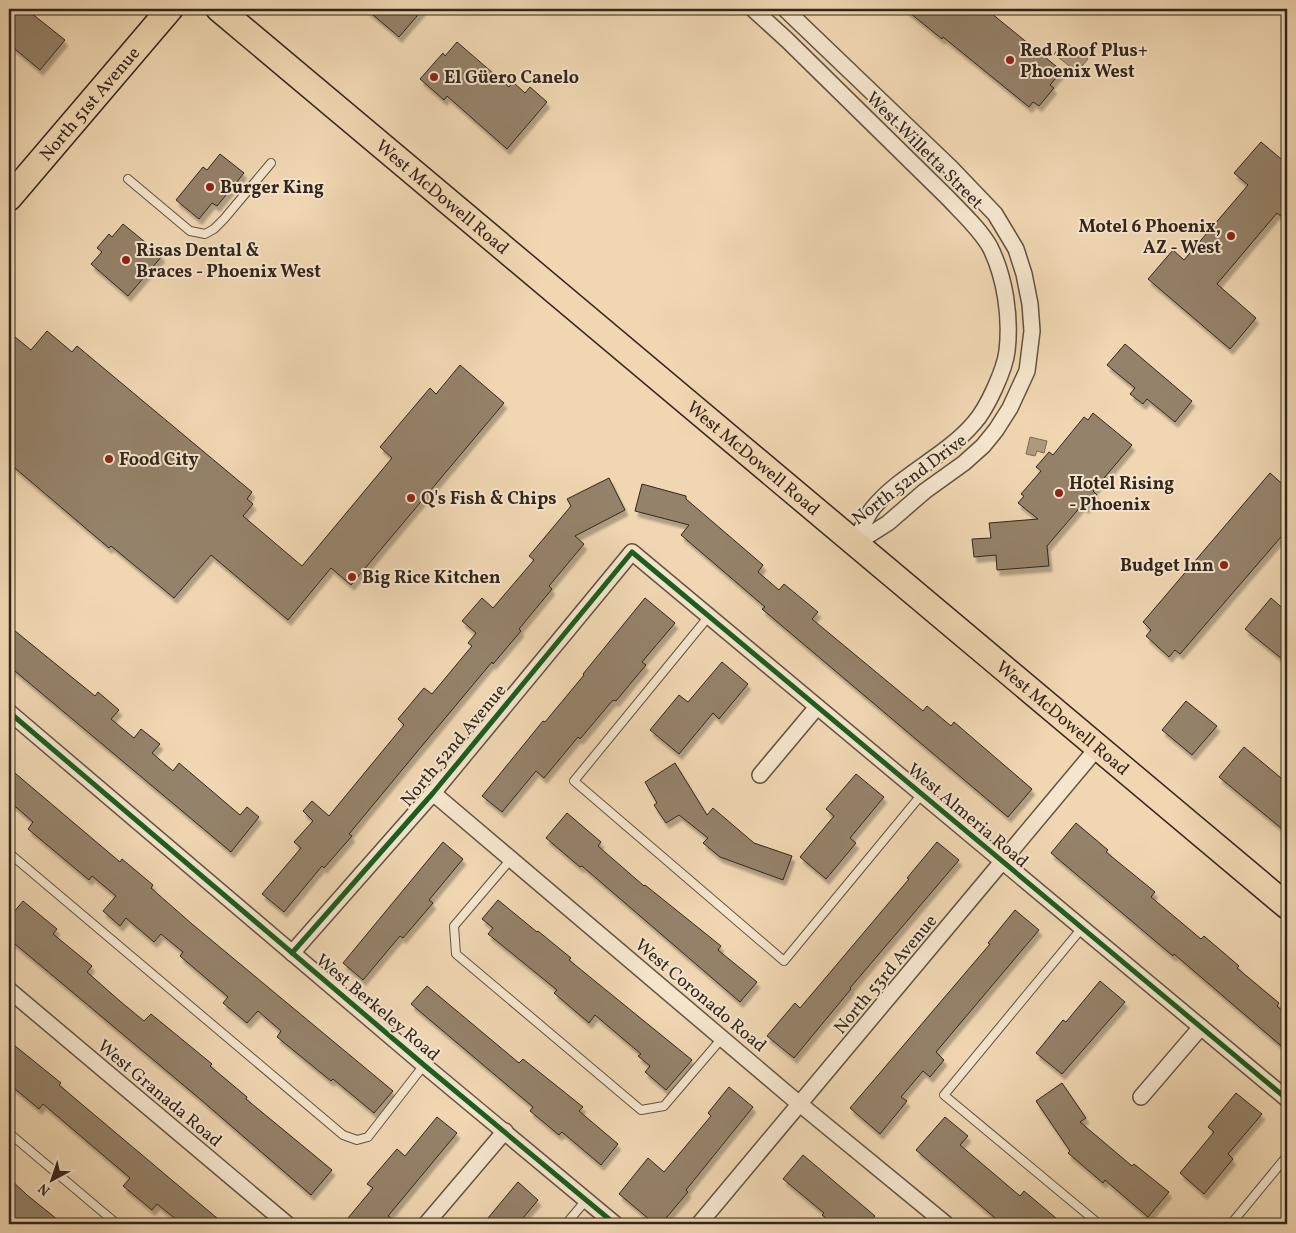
<svg xmlns="http://www.w3.org/2000/svg" width="1296" height="1233" viewBox="0 0 1296 1233" font-family="Vollkorn,serif">
<style>
.water{fill:#b09a7f;stroke:#7e6b57}
.building{fill:#95826a;stroke:#33251b;filter:url(#shadow)}
.lines{fill:none;stroke-linecap:round;stroke-linejoin:round}
.lane-casing{stroke:#625241;stroke-width:10}
.street-casing{stroke:#625241;stroke-width:18}
.primary-casing{stroke:#33251b;stroke-width:28}
.lane{stroke:#f5e5cd;stroke-width:8}
.street{stroke:#f5e5cd;stroke-width:15}
.primary{stroke:#f0d7b2;stroke-width:25}
.cycleway-casing{stroke:#f5e5cd;stroke-width:8}
.cycleway{stroke:#1b5e20;stroke-width:5}
.poi-dot{fill:#8f2418;stroke:#f5e5cd;stroke-width:2}
.labels{text-anchor:middle;stroke-width:4;stroke-linejoin:round;paint-order:stroke}
.poi-label{font-size:18px;font-weight:bold;fill:#33251b;stroke:#f5e5cd;text-anchor:start}
.street-label{font-size:18px;fill:#33251b;stroke:#f5e5cd}
</style>
<defs>
<filter id="shadow"><feDropShadow dx="3" dy="5.5" stdDeviation="1" flood-color="#0004"/></filter>
</defs>
<rect width="100%" height="100%" fill="#f0d7b2"/>
<filter id="stains"><feTurbulence type="fractalNoise" baseFrequency=".004" numOctaves="4"/><feColorMatrix values="0 0 0 0 .2 0 0 0 0 .09 0 0 0 0 .02 0 0 0 .5 -.17"/></filter>
<radialGradient id="worn" r=".72"><stop offset=".6" stop-color="#630" stop-opacity="0"/><stop offset="1" stop-color="#630" stop-opacity=".3"/></radialGradient>
<g class="water">
<path d="M1064,41L1088,59L1077,72L1054,54Z"/>
<path d="M1030,437L1047,441L1044,453L1037,451L1035,456L1026,454Z"/>
</g>
<g class="building">
<path d="M17,9H26L65,40L40,70L9,44V18Z"/>
<path d="M366,9H423L399,37Z"/>
<path d="M905,9H986L1062,71L1050,85L1054,88L1039,106L1033,102L1029,107L943,37L942,39Z"/>
<path d="M457,42L509,87L513,82L525,93L530,87L547,102L507,149L447,96L444,100L420,79L443,53L445,56Z"/>
<path d="M1261,142L1287,164V221L1277,213L1217,284L1256,318L1230,349L1148,279L1173,250L1184,260L1248,185L1234,173Z"/>
<path d="M220,154L244,173L217,206L212,203L199,219L176,200L203,167L207,170Z"/>
<path d="M123,224L162,256L128,296L91,264L102,252L97,248L109,234L112,237Z"/>
<path d="M47,331L72,352L77,346L252,492L247,499L253,504L243,516L302,566L392,458L380,447L430,388L436,394L460,365L504,403L351,585L331,568L288,620L211,555L174,598L111,546L109,548L9,463V332L31,350Z"/>
<path d="M1125,344L1192,401L1175,422L1147,399L1143,404L1130,394L1135,388L1107,365Z"/>
<path d="M1093,413L1132,445L1093,491L1097,495L1086,508L1082,505L1047,546L1049,566L997,570L996,555L974,557L972,539L991,538L989,523L1038,519L1018,503L1024,496L1021,494L1041,471L1036,467L1049,452L1053,455L1084,417L1088,420Z"/>
<path d="M1270,473L1287,488V530L1180,654L1175,650L1169,657L1146,636L1151,630L1143,622Z"/>
<path d="M609,478L625,510L575,536L584,544L549,586L552,589L519,629L521,631L493,664L492,662L416,753L349,834L352,836L324,868L322,866L284,912L262,894L301,848L294,842L313,821L303,811L312,801L329,816L404,725L398,719L424,688L432,694L472,646L468,643L476,633L462,621L482,598L493,608L534,560L529,556L571,506L567,499Z"/>
<path d="M642,484L686,496V499L763,565L758,572L779,590L784,584L818,612L812,619L923,711L927,706L951,726L954,722L1032,789L1008,817L762,609L765,607L681,535L689,525L635,511Z"/>
<path d="M645,598L675,623L642,662L646,665L616,701L613,700L580,739L578,737L544,778L536,771L502,812L482,796L543,721L545,722L584,675L583,674Z"/>
<path d="M1271,598L1287,612V663L1245,629Z"/>
<path d="M9,626L95,696L98,692L119,710L111,719L134,738L141,729L160,744L152,753L173,771L179,763L240,815L247,807L259,817L231,852L9,666Z"/>
<path d="M722,662L748,684L719,719L713,713L679,754L650,730L679,695L688,702Z"/>
<path d="M1186,701L1217,726L1192,755L1162,730Z"/>
<path d="M1244,747L1287,783V833L1219,777Z"/>
<path d="M675,763L707,815L713,808L754,843L792,856L783,880L720,857L703,843L708,838L679,815L666,823L654,805L657,803L645,782Z"/>
<path d="M9,768L120,862L122,859L153,885L151,888L192,924L393,1091L374,1113L333,1079L331,1081L277,1037L281,1031L258,1011L247,1023L223,1003L228,997L180,956L183,952L161,934L154,942L126,918L120,926L103,911L116,896L92,876L89,880L28,829L33,822L9,801Z"/>
<path d="M856,774L884,797L850,838L856,843L826,879L800,857L834,816L826,809Z"/>
<path d="M567,813L601,842L598,846L644,886L645,885L721,946L718,950L757,982L740,1002L582,866L580,867L546,838Z"/>
<path d="M1076,823L1108,850L1106,852L1155,892L1151,897L1201,939L1204,936L1239,966L1237,968L1279,1003L1277,1006L1287,1015V1051L1174,954L1173,956L1051,853Z"/>
<path d="M443,842L463,859L429,900L433,903L403,938L400,936L363,980L343,963Z"/>
<path d="M937,842L959,860L850,988L851,989L794,1058L767,1036L795,1003L800,1008L909,879L907,878Z"/>
<path d="M498,900L537,932L538,931L571,958L569,960L692,1060L666,1090L645,1072L650,1066L638,1056L641,1054L595,1015L589,1023L554,993L557,990L488,934L493,928L482,919Z"/>
<path d="M23,901L57,929L53,934L92,966L87,972L121,1002L144,1021L151,1014L212,1064L210,1066L247,1097L246,1099L332,1170L311,1195L200,1099L9,939V918Z"/>
<path d="M1015,910L1039,930L936,1052L944,1060L930,1077L923,1071L901,1097L907,1101L880,1134L850,1108L990,944L988,943Z"/>
<path d="M1100,981L1125,1002L1062,1074L1036,1053L1063,1020L1066,1022Z"/>
<path d="M427,986L519,1063L523,1059L583,1107L579,1111L618,1144L601,1165L562,1132L559,1135L530,1111L533,1107L411,1004Z"/>
<path d="M9,1041L61,1083L59,1085L224,1224H182L157,1204L152,1210L123,1186L130,1178L43,1104L39,1109L9,1084Z"/>
<path d="M1062,1083L1086,1118L1080,1122L1132,1166L1134,1164L1169,1192L1148,1217L1105,1180L1103,1183L1068,1153L1070,1151L1036,1101Z"/>
<path d="M729,1087L753,1107L686,1190L688,1192L661,1224H655L619,1194L648,1158L664,1172L711,1116L708,1113Z"/>
<path d="M1236,1093L1262,1114L1228,1154L1233,1159L1204,1194L1180,1173L1214,1132L1208,1127Z"/>
<path d="M437,1117L457,1133L388,1216L398,1224H343L373,1188L367,1184L397,1149L405,1156Z"/>
<path d="M945,1117L968,1136L960,1145L1020,1196L1024,1191L1063,1224H1002L916,1150Z"/>
<path d="M803,1155L875,1216L868,1224H834L822,1215L824,1213L783,1179Z"/>
<path d="M9,1178L27,1195L63,1224H9Z"/>
<path d="M518,1182L538,1200L518,1224H483Z"/>
</g>
<g class="lines">
<defs>
<g id="lane">
<path d="M128,179L190,231L205,234L214,229L224,219L271,163"/>
<path d="M709,616L574,781L784,961L922,794"/>
<path d="M9,853L343,1135L357,1140L368,1137L424,1065"/>
<path d="M511,859L454,926L456,954L641,1110L664,1106L723,1037"/>
<path d="M1082,928L944,1095L1099,1224"/>
<path d="M9,1133L117,1224"/>
<path d="M566,1224L587,1199"/>
<path d="M1231,1224L1287,1156"/>
</g>
<g id="street">
<path d="M753,9L787,40L948,198C962,213 980,229 990,247C1005,277 1011,317 1007,351C1005,369 987,409 974,423C945,457 901,474 873,508C865,518 861,531 856,542"/>
<path d="M785,9L951,168L995,214L1016,249L1024,274L1030,304L1032,331L1027,371L1010,408L996,430L983,446L964,463L925,491L888,523L855,544"/>
<path d="M9,712L424,1065L615,1224"/>
<path d="M760,775L817,707"/>
<path d="M433,793L790,1096L946,1224"/>
<path d="M292,953L433,793L632,552L1287,1099"/>
<path d="M9,990L287,1224"/>
<path d="M1141,1097L1201,1027"/>
<path d="M426,1224L505,1131"/>
<path d="M699,1224L1098,747"/>
</g>
<g id="primary">
<path id="s1" d="M219,9L1287,906"/>
<path id="s2" d="M9,198L170,9"/>
</g>
</defs>
<use href="#lane" class="lane-casing"/>
<use href="#street" class="street-casing"/>
<use href="#primary" class="primary-casing"/>
<use href="#lane" class="lane"/>
<use href="#street" class="street"/>
<use href="#primary" class="primary"/>
<defs>
<g id="cycleway">
<path d="M9,712L424,1065L615,1224"/>
<path d="M292,953L433,793L632,552L1287,1099"/>
</g>
</defs>
<use href="#cycleway" class="cycleway-casing"/>
<use href="#cycleway" class="cycleway"/>
</g>
<g class="poi-dot">
<circle cx="1010" cy="60" r="5"/>
<circle cx="434" cy="77" r="5"/>
<circle cx="210" cy="187" r="5"/>
<circle cx="1231" cy="236" r="5"/>
<circle cx="126" cy="260" r="5"/>
<circle cx="109" cy="459" r="5"/>
<circle cx="1059" cy="493" r="5"/>
<circle cx="411" cy="498" r="5"/>
<circle cx="1224" cy="565" r="5"/>
<circle cx="352" cy="577" r="5"/>
</g>
<g class="labels">
<g class="poi-label">
<text x="1020" y="56">Red Roof Plus+<tspan x="1020" dy="21">Phoenix West</tspan></text>
<text x="444" y="83">El Güero Canelo</text>
<text x="220" y="193">Burger King</text>
<text x="1221" y="232" text-anchor="end">Motel 6 Phoenix,<tspan x="1221" dy="21">AZ - West</tspan></text>
<text x="136" y="256">Risas Dental &amp;<tspan x="136" dy="21">Braces - Phoenix West</tspan></text>
<text x="119" y="465">Food City</text>
<text x="1069" y="489">Hotel Rising<tspan x="1069" dy="21">- Phoenix</tspan></text>
<text x="421" y="504">Q's Fish &amp; Chips</text>
<text x="1214" y="571" text-anchor="end">Budget Inn</text>
<text x="362" y="583">Big Rice Kitchen</text>
</g>
<g class="street-label">
<text dy="6" stroke="none"><textPath href="#s2" startOffset="124">North 51st Avenue</textPath></text>
<text transform="translate(925 150) rotate(45)" y="6">West Willetta Street</text>
<text dy="6" stroke="none"><textPath href="#s1" startOffset="292">West McDowell Road</textPath></text>
<text dy="6" stroke="none"><textPath href="#s1" startOffset="698">West McDowell Road</textPath></text>
<text transform="translate(909 479) rotate(-37)" y="6">North 52nd Drive</text>
<text dy="6" stroke="none"><textPath href="#s1" startOffset="1102">West McDowell Road</textPath></text>
<text transform="translate(453 745) rotate(-50)" y="6">North 52nd Avenue</text>
<text transform="translate(968 815) rotate(40)" y="6">West Almeria Road</text>
<text transform="translate(885 974) rotate(-50)" y="6">North 53rd Avenue</text>
<text transform="translate(701 995) rotate(40)" y="6">West Coronado Road</text>
<text transform="translate(378 1007) rotate(40)" y="6">West Berkeley Road</text>
<text transform="translate(160 1093) rotate(40)" y="6">West Granada Road</text>
</g>
</g>
<rect width="1296" height="1233" fill="none" stroke="#f0d7b2" stroke-width="30"/>
<rect x="10" y="10" width="1276" height="1213" fill="none" stroke="#33251b" stroke-width="2.5"/>
<rect x="15" y="15" width="1266" height="1203" fill="none" stroke="#33251b"/>
<g transform="translate(52 1180) rotate(220)" stroke="#f5e5cd" stroke-width="4" paint-order="stroke">
<path d="M0-4L9 19L0 12L-9 19Z" fill="#33251b"/>
<text y="-8" font-size="14" font-weight="bold" text-anchor="middle" fill="#33251b">N</text>
</g>
<rect width="100%" height="100%" filter="url(#stains)"/>
<rect width="100%" height="100%" fill="url(#worn)"/>
</svg>
